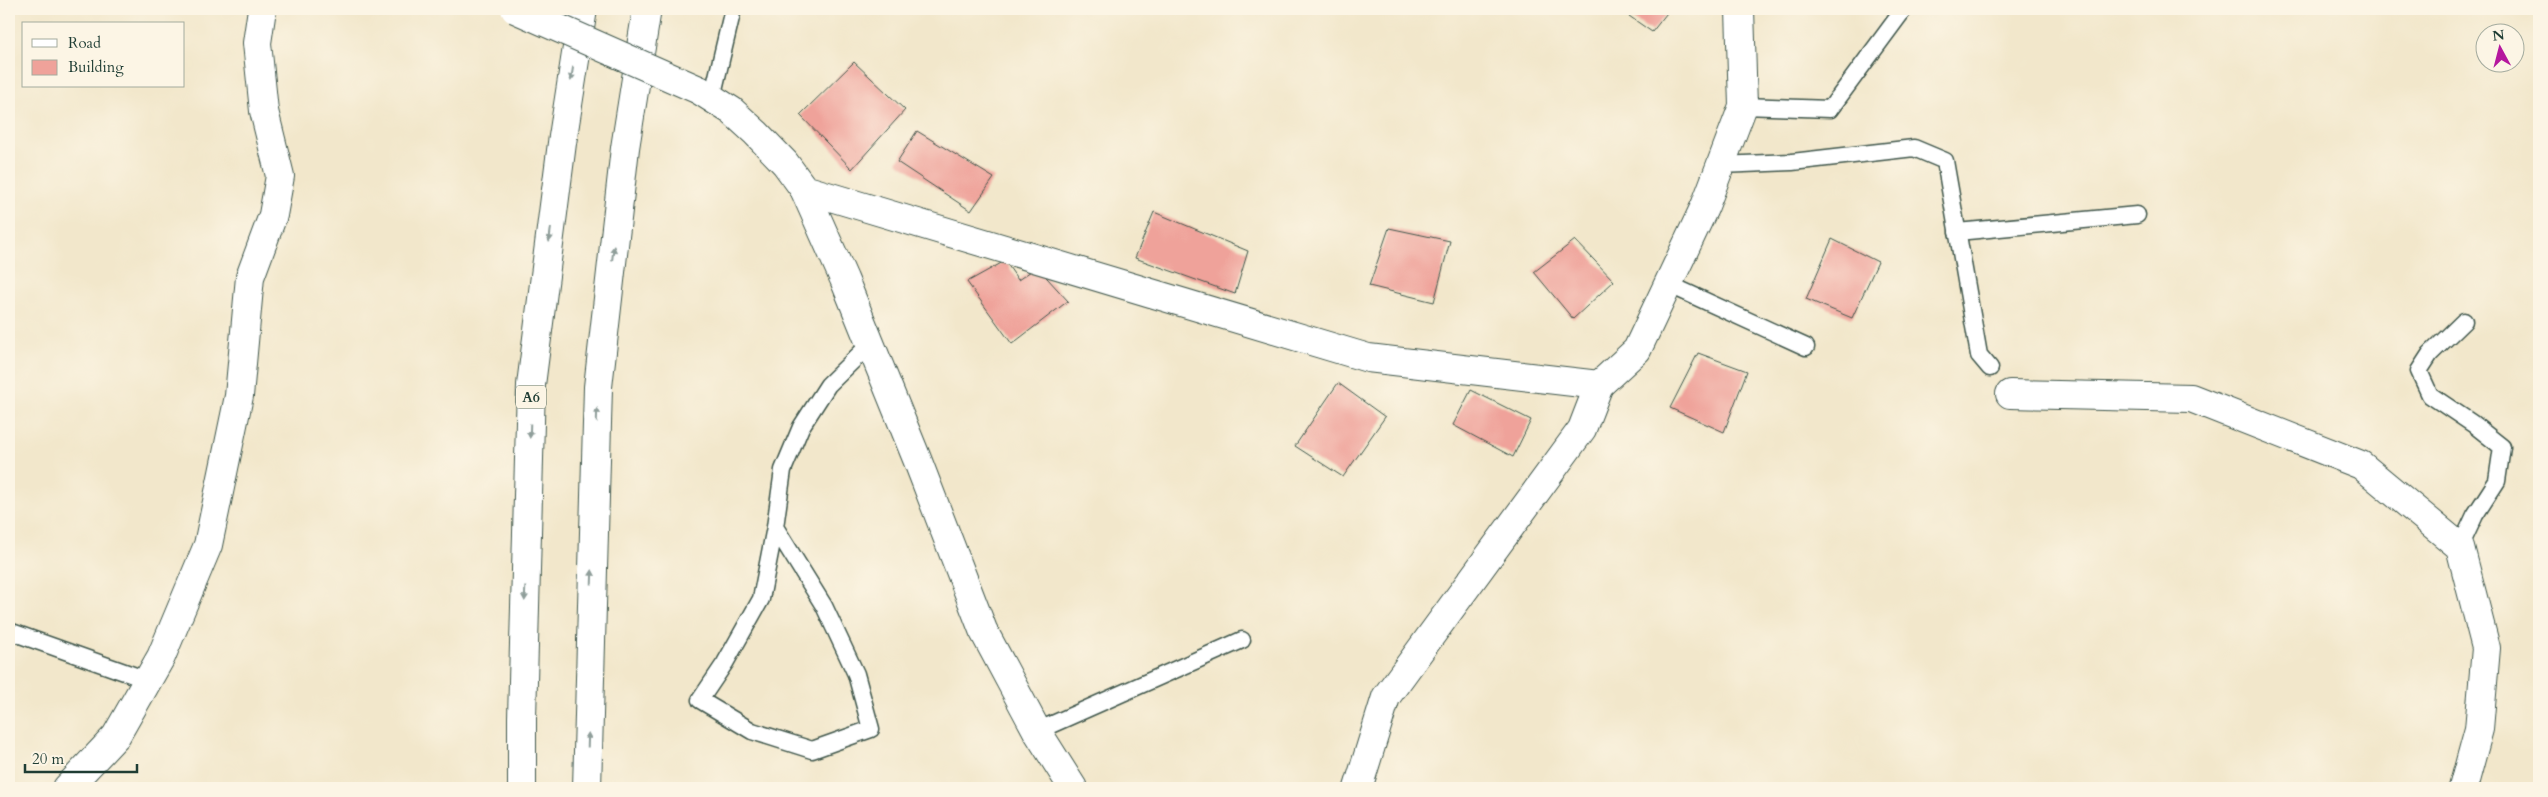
<svg xmlns="http://www.w3.org/2000/svg" width="2548" height="797" viewBox="0 0 2548 797" font-family="Cardo,serif">
<style>
.building{fill:#efa29a}
.lines{fill:none;stroke-linecap:round;stroke-linejoin:round}
.service-casing{stroke:#3f564b;stroke-width:19}
.minor-casing{stroke:#3f564b;stroke-width:30}
.tertiary-casing{stroke:#3f564b;stroke-width:30}
.motorway-casing{stroke:#3f564b;stroke-width:30}
.service{stroke:#fff;stroke-width:16}
.minor{stroke:#fff;stroke-width:28}
.tertiary{stroke:#fff;stroke-width:28}
.motorway{stroke:#fff;stroke-width:28}
.tertiary-bridge-casing{stroke:#3f564b;stroke-width:30;stroke-linecap:butt}
.tertiary-bridge{stroke:#fff;stroke-width:28}
.oneway{fill:#8f9e9a}
.labels{text-anchor:middle;stroke-width:4;stroke-linejoin:round;paint-order:stroke}
.shield{fill:#fcf5e5;stroke:#617469;stroke-width:1}
.shield-label{font-size:14px;font-weight:bold;fill:#1f3d34}
</style>
<rect width="100%" height="100%" fill="#fcf5e5"/>
<filter id="ink" filterUnits="userSpaceOnUse"><feTurbulence type="fractalNoise" baseFrequency=".02" numOctaves="2"/><feDisplacementMap in="SourceGraphic" scale="10" xChannelSelector="R" yChannelSelector="G"/><feConvolveMatrix kernelMatrix="1 2 1 2 8 2 1 2 1" color-interpolation-filters="sRGB"/></filter>
<filter id="wash" filterUnits="userSpaceOnUse"><feTurbulence type="fractalNoise" baseFrequency=".0096" numOctaves="4" result="noise"/><feDisplacementMap in="SourceGraphic" scale="20" xChannelSelector="R" yChannelSelector="G"/><feGaussianBlur stdDeviation="1.12" result="paint"/><feColorMatrix in="noise" values="0 0 0 0 0 0 0 0 0 0 0 0 0 0 0 0 0 1.4 0 .05"/><feComposite in="paint" operator="in"/></filter>
<g filter="url(#wash)">
<rect width="100%" height="100%" fill="#f2e7cb"/>
<g id="blocks">
<g class="building">
<path d="M1619,9H1670L1652,32Z"/>
<path d="M854,62L905,110L852,169L800,115Z"/>
<path d="M917,131L994,178L971,211L897,162Z"/>
<path d="M1154,212L1248,251L1235,294L1135,258Z"/>
<path d="M1389,228L1450,241L1434,302L1369,286Z"/>
<path d="M1832,239L1878,262L1852,318L1806,299Z"/>
<path d="M1575,240L1614,281L1573,319L1534,272Z"/>
<path d="M1005,261L1018,280L1037,267L1068,301L1012,344L967,282Z"/>
<path d="M1698,353L1747,371L1724,432L1670,408Z"/>
<path d="M1338,383L1385,417L1343,477L1295,446Z"/>
<path d="M1471,390L1531,420L1513,457L1453,425Z"/>
</g>
</g>
</g>
<g filter="url(#ink)">
<use href="#blocks" fill-opacity="0" stroke="#3f564b" stroke-width="1"/>
<g class="lines">
<defs>
<g id="service">
<path d="M712,98L733,9"/>
<path d="M1743,106L1830,109L1904,9"/>
<path d="M1720,165L1792,162L1914,148L1945,161L1979,355L1990,368"/>
<path d="M1957,232L2137,215"/>
<path d="M1668,284L1806,347"/>
<path d="M775,527L824,606L856,674L871,729L812,750L752,731L700,700L725,663L761,599L775,527L783,470L801,427L828,385L870,344"/>
<path d="M2460,547L2475,515L2497,481L2502,447L2473,424L2430,395L2419,371L2430,354L2464,321"/>
<path d="M9,631L147,680"/>
<path d="M1037,731L1242,640"/>
</g>
<g id="minor">
<path d="M804,189L1368,358L1599,385L1637,350L1705,206L1743,106L1740,9"/>
<path d="M2010,394L2191,398L2361,465L2460,547L2486,648L2479,729L2463,788"/>
<path d="M67,788L116,736L161,657L208,545L239,396L250,277L273,215L280,176L264,111L257,43L262,9"/>
<path d="M1358,788L1386,697L1582,429L1599,385"/>
</g>
<path id="tertiary" d="M699,90L732,111L756,133L785,163L804,189L844,279L917,459L983,630L1037,731L1073,788"/>
<g id="motorway">
<path d="M522,788V718L531,385L562,143L583,9"/>
<path d="M587,788L598,387L625,148L647,9"/>
</g>
</defs>
<use href="#service" class="service-casing"/>
<use href="#minor" class="minor-casing"/>
<use href="#tertiary" class="tertiary-casing"/>
<use href="#motorway" class="motorway-casing"/>
<use href="#service" class="service"/>
<use href="#minor" class="minor"/>
<use href="#tertiary" class="tertiary"/>
<use href="#motorway" class="motorway"/>
<defs>
<path id="tertiary-bridge" d="M515,9L699,90"/>
</defs>
<use href="#tertiary-bridge" class="tertiary-bridge-casing"/>
<use href="#tertiary-bridge" class="tertiary-bridge"/>
</g>
<defs><path id="oneway-solid" d="M-6-.8H1V-3.2L6.5 0L1 3.2V.8H-6Z" transform="scale(1.25)"/></defs>
<g class="oneway">
<use href="#oneway-solid" transform="translate(572 74) rotate(99)"/>
<use href="#oneway-solid" transform="translate(550 235) rotate(97)"/>
<use href="#oneway-solid" transform="translate(613 253) rotate(-83)"/>
<use href="#oneway-solid" transform="translate(597 415) rotate(-88)"/>
<use href="#oneway-solid" transform="translate(530 431) rotate(92)"/>
<use href="#oneway-solid" transform="translate(592 577) rotate(-88)"/>
<use href="#oneway-solid" transform="translate(525 594) rotate(92)"/>
<use href="#oneway-solid" transform="translate(588 740) rotate(-88)"/>
</g>
</g>
<g class="labels">
<rect class="shield" x="516" y="385.5" width="30" height="23" rx="4"/>
<g class="shield-label">
<text x="531" y="402">A6</text>
</g>
</g>
<rect width="2548" height="797" fill="none" stroke="#fcf5e5" stroke-width="30"/>
<rect x="22" y="22" width="162" height="65" fill="#fcf5e5" stroke="#a4ab9e"/>
<rect x="32" y="39" width="25" height="8" fill="#ffffff" stroke="#a4ab9e"/>
<text x="68" y="48" font-size="15" fill="#1f3d34">Road</text>
<rect x="32" y="60" width="25" height="15" fill="#efa29a" stroke="#a4ab9e"/>
<text x="68" y="72" font-size="15" fill="#1f3d34">Building</text>
<g transform="translate(2500 48) rotate(353)"><circle r="24" fill="#fcf5e5" stroke="#a4ab9e"/>
<path d="M0-4L9 19L0 12L-9 19Z" fill="#b5179e"/>
<text y="-8" font-size="14" font-weight="bold" text-anchor="middle" fill="#1f3d34">N</text>
</g>
<path d="M25 764v8h112v-8" fill="none" stroke="#1f3d34" stroke-width="2.5"/>
<text x="32" y="764" font-size="15" fill="#1f3d34" stroke="#fcf5e5" stroke-width="4" paint-order="stroke">20 m</text>
</svg>
